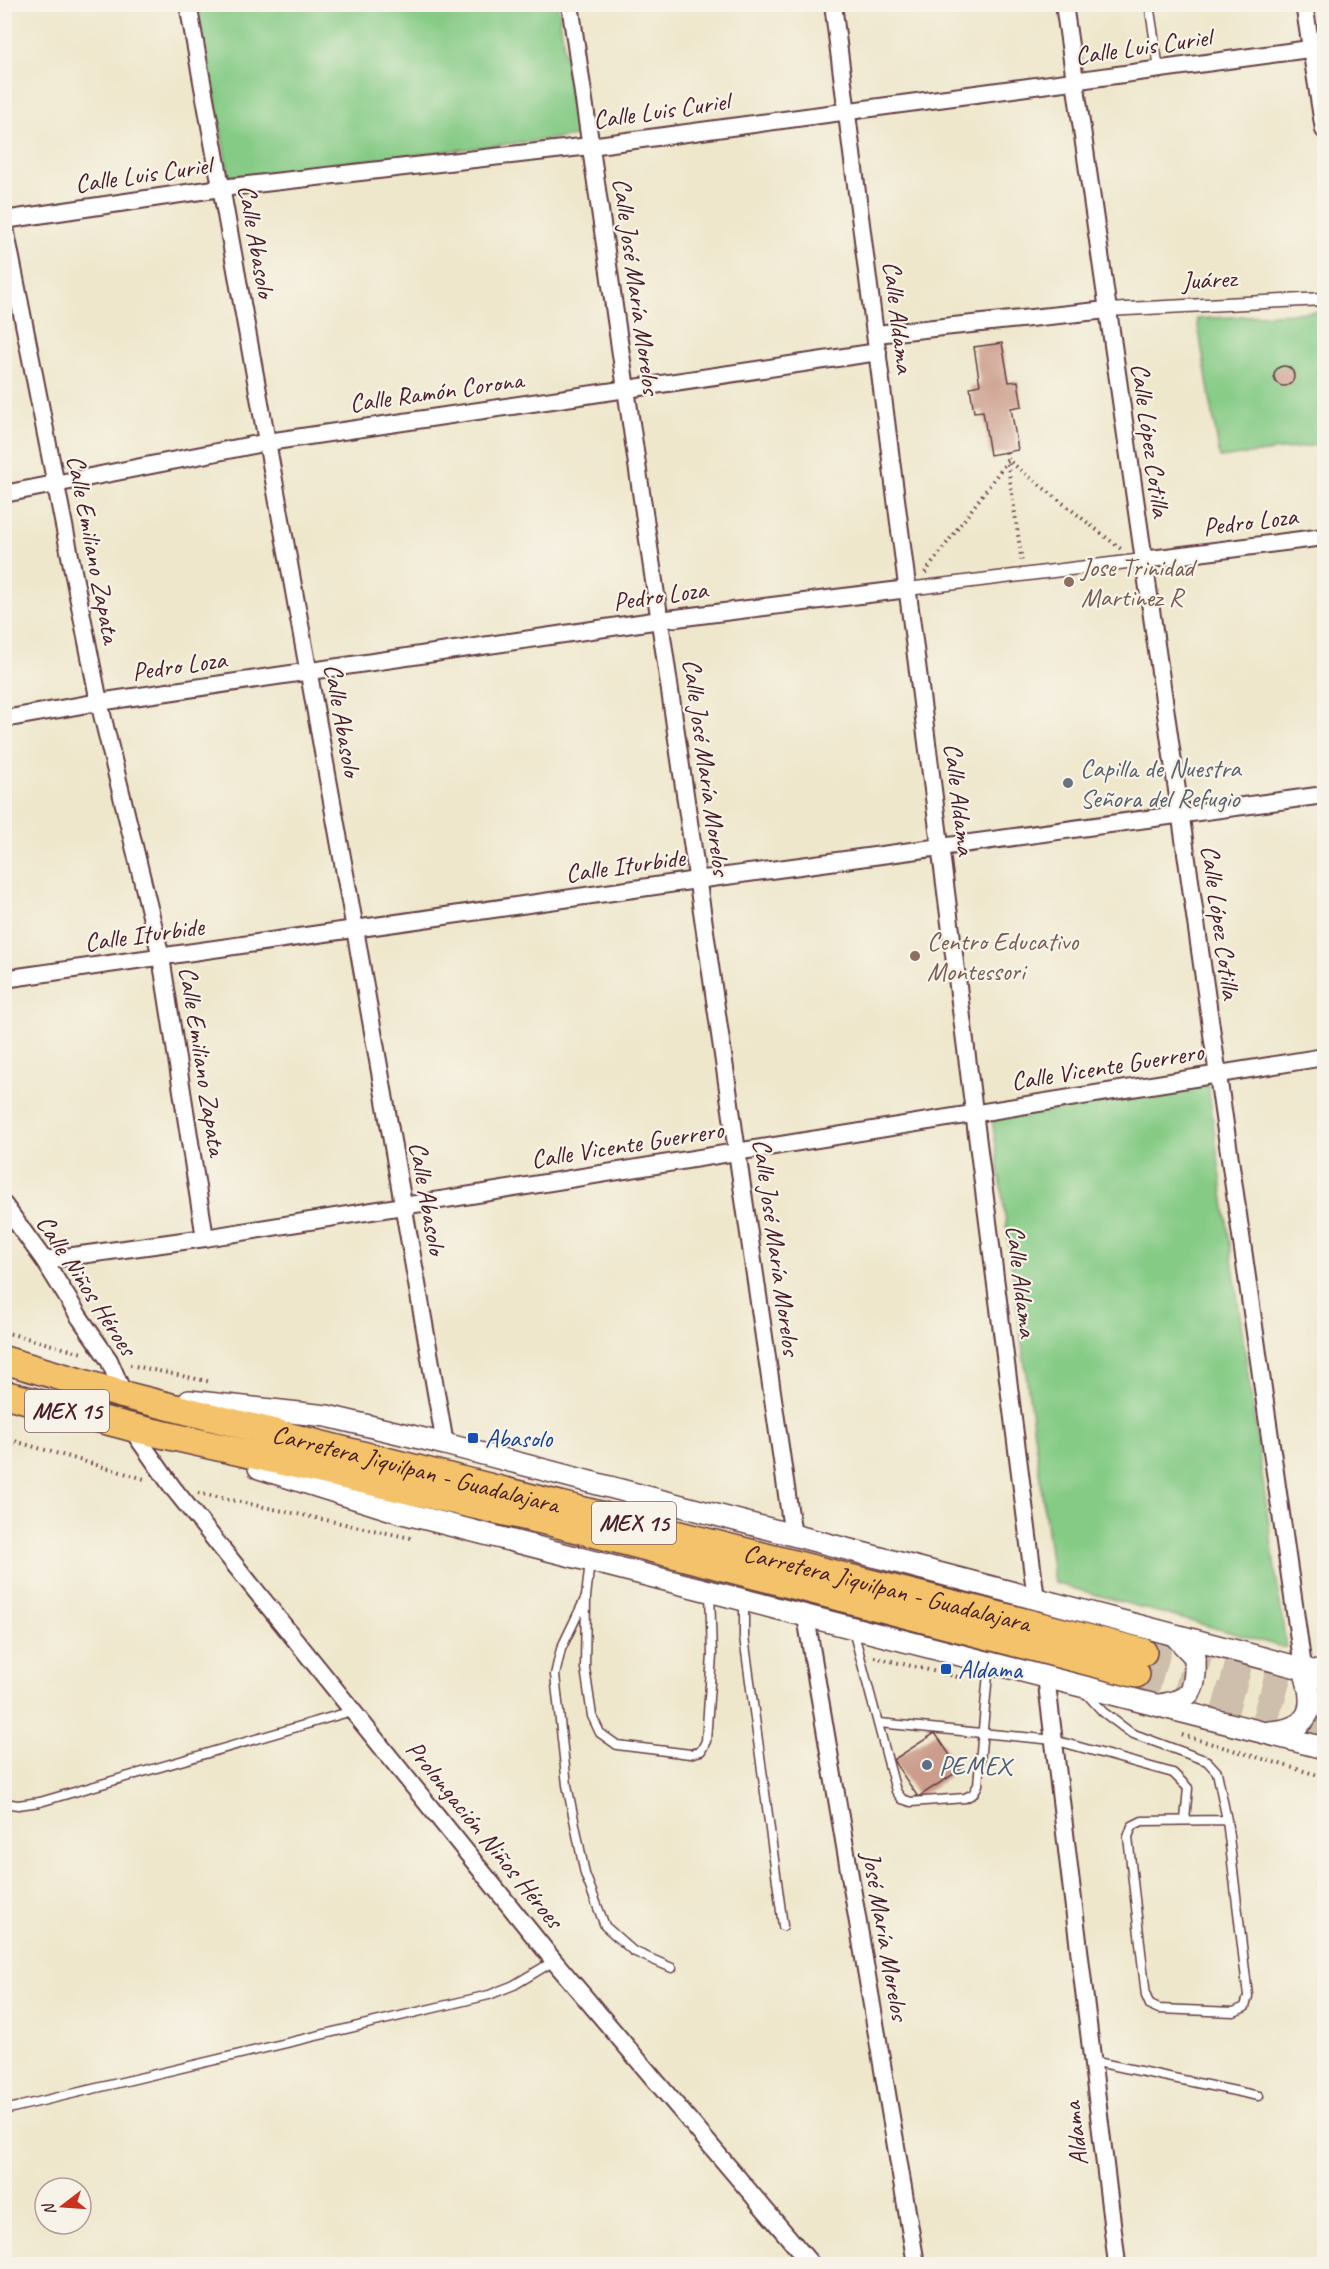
<svg xmlns="http://www.w3.org/2000/svg" width="1329" height="2269" viewBox="0 0 1329 2269" font-family="Caveat,sans-serif">
<style>
.green{fill:#85cb85;stroke:#687558;stroke-width:1.5}
.building{fill:#cc9d8c}
.lines{fill:none;stroke-linecap:round;stroke-linejoin:round}
.trunk-tunnel{stroke:#cebfac;stroke-width:27;stroke-dasharray:27 14;stroke-linecap:butt}
.service-casing{stroke:#633d43;stroke-width:11}
.pedestrian-casing{stroke:#633d43;stroke-width:15}
.minor-casing{stroke:#633d43;stroke-width:20}
.tertiary-casing{stroke:#633d43;stroke-width:24}
.trunk-casing{stroke:#633d43;stroke-width:30}
.path{stroke:#633d43;stroke-width:4;stroke-dasharray:1.5 4.5;stroke-linecap:butt}
.service{stroke:#fff;stroke-width:8}
.pedestrian{stroke:#fff;stroke-width:12}
.minor{stroke:#fff;stroke-width:16}
.tertiary{stroke:#fff;stroke-width:21}
.trunk{stroke:#f3c26a;stroke-width:27}
.education-dot{fill:#8d6e63;stroke:#f7f3e8;stroke-width:2}
.worship-dot{fill:#6b7280;stroke:#f7f3e8;stroke-width:2}
.transit-dot{fill:#1a4fb4;stroke:#f7f3e8;stroke-width:2}
.service-dot{fill:#5c6f8a;stroke:#f7f3e8;stroke-width:2}
.labels{text-anchor:middle;stroke-width:4.5;stroke-linejoin:round;paint-order:stroke}
.shield{fill:#f7f3e8;stroke:#7e5f64;stroke-width:1.5}
.shield-label{font-size:24px;font-weight:bold;fill:#4a1f2b}
.street-label{font-size:26px;fill:#4a1f2b;stroke:#f7f3e8}
.education-label{font-size:26px;fill:#785e54;stroke:#f7f3e8;text-anchor:start}
.worship-label{font-size:26px;fill:#5b616d;stroke:#f7f3e8;text-anchor:start}
.transit-label{font-size:26px;fill:#164399;stroke:#f7f3e8;text-anchor:start}
.service-label{font-size:26px;fill:#4e5e75;stroke:#f7f3e8;text-anchor:start}
</style>
<rect width="100%" height="100%" fill="#f7f3e8"/>
<filter id="ink" filterUnits="userSpaceOnUse"><feTurbulence type="fractalNoise" baseFrequency=".0167" numOctaves="2"/><feDisplacementMap in="SourceGraphic" scale="12" xChannelSelector="R" yChannelSelector="G"/><feConvolveMatrix kernelMatrix="1 2 1 2 8 2 1 2 1" color-interpolation-filters="sRGB"/></filter>
<filter id="wash" filterUnits="userSpaceOnUse"><feTurbulence type="fractalNoise" baseFrequency=".008" numOctaves="4" result="noise"/><feDisplacementMap in="SourceGraphic" scale="24" xChannelSelector="R" yChannelSelector="G"/><feGaussianBlur stdDeviation="1.35" result="paint"/><feColorMatrix in="noise" values="0 0 0 0 0 0 0 0 0 0 0 0 0 0 0 0 0 1.4 0 .05"/><feComposite in="paint" operator="in"/></filter>
<g filter="url(#wash)">
<rect width="100%" height="100%" fill="#efe7cc"/>
<g class="green">
<path d="M198,5H558L576,136L229,177Z"/>
<path d="M1324,311V444L1220,458L1197,319Z"/>
<path d="M1208,1085L1286,1648L1054,1583L992,1118Z"/>
</g>
<g id="blocks">
<g class="building">
<path d="M1002,343L1009,382L1018,381L1022,406L1011,408L1018,450L990,455L983,411L974,412L970,387L980,385L974,347Z"/>
<circle cx="1284" cy="376" r="10"/>
<path d="M935,1733L960,1770L918,1797L893,1760Z"/>
</g>
</g>
</g>
<g filter="url(#ink)">
<use href="#blocks" fill-opacity="0" stroke="#633d43" stroke-width="1.5"/>
<g class="lines">
<g class="trunk-tunnel">
<path d="M1143,1652L1324,1700"/>
<path d="M1136,1674L1324,1724"/>
</g>
<defs>
<g id="service">
<path d="M1149,4L1159,69"/>
<path d="M590,1561L586,1597L585,1668L592,1716L600,1733L617,1745L690,1754L701,1751L706,1741L712,1655L710,1592"/>
<path d="M585,1599L561,1649L555,1675L567,1785L585,1874L605,1926L633,1951L672,1968"/>
<path d="M744,1601V1637L783,1926"/>
<path d="M853,1630L896,1791L902,1799L911,1802L965,1798L973,1794L978,1785L989,1662"/>
<path d="M1085,1692L1103,1712L1131,1733L1207,1761L1217,1772L1227,1820L1248,1996L1245,2007L1234,2012L1159,2009L1150,2005L1146,1996L1128,1837L1132,1826L1142,1821L1227,1820"/>
<path d="M879,1723L1054,1740L1173,1773L1188,1788L1185,1820"/>
<path d="M4,1803L18,1805L40,1802L352,1711"/>
<path d="M1092,2061L1259,2096"/>
<path d="M4,2110L489,1995L514,1985L554,1961"/>
</g>
<g id="pedestrian">
<path d="M1107,310L1324,299"/>
<path d="M908,589L1143,560"/>
</g>
<g id="minor">
<path d="M188,4L355,929L445,1444"/>
<path d="M570,4L793,1536"/>
<path d="M833,4L1036,1599"/>
<path d="M1064,4L1303,1667"/>
<path d="M1304,4L1324,130"/>
<path d="M4,220L221,188L590,146L1324,47"/>
<path d="M4,223L99,702L161,957L205,1238"/>
<path d="M876,334L1107,310"/>
<path d="M4,494L268,442L878,352"/>
<path d="M1143,560L1324,537"/>
<path d="M4,719L99,702L660,620L908,589"/>
<path d="M4,979L697,880L1324,795"/>
<path d="M4,1205L44,1260L80,1318L109,1360L124,1395"/>
<path d="M44,1260L205,1238L1324,1057"/>
<path d="M130,1427L173,1488L554,1961L811,2264"/>
<path d="M806,1617L916,2264"/>
<path d="M1046,1676L1117,2264"/>
</g>
<g id="tertiary">
<path d="M189,1401L327,1416L445,1444L1324,1674"/>
<path d="M259,1468L399,1512L1324,1748"/>
<path d="M1159,1705C1193,1700 1196,1690 1195,1657L1175,1636"/>
<path d="M1269,1732C1315,1729 1316,1704 1303,1667"/>
</g>
<g id="trunk">
<path id="s1" d="M4,1360L124,1395L1143,1652"/>
<path d="M4,1394L130,1427L550,1522L1136,1674"/>
</g>
</defs>
<use href="#service" class="service-casing"/>
<use href="#pedestrian" class="pedestrian-casing"/>
<use href="#minor" class="minor-casing"/>
<use href="#tertiary" class="tertiary-casing"/>
<use href="#trunk" class="trunk-casing"/>
<g class="path">
<path d="M1006,452L1022,562"/>
<path d="M925,573L1008,460L1121,549"/>
<path d="M4,1332L82,1353"/>
<path d="M130,1365L211,1382"/>
<path d="M4,1438L148,1480"/>
<path d="M198,1493L411,1538"/>
<path d="M874,1657L966,1679"/>
<path d="M1182,1735L1324,1777"/>
</g>
<use href="#service" class="service"/>
<use href="#pedestrian" class="pedestrian"/>
<use href="#minor" class="minor"/>
<use href="#tertiary" class="tertiary"/>
<use href="#trunk" class="trunk"/>
</g>
</g>
<g class="education-dot">
<circle cx="1069" cy="582" r="6"/>
<circle cx="915" cy="956" r="6"/>
</g>
<circle class="worship-dot" cx="1068" cy="783" r="6"/>
<g class="transit-dot">
<rect x="467" y="1432" width="12" height="12" rx="3"/>
<rect x="940" y="1663" width="12" height="12" rx="3"/>
</g>
<circle class="service-dot" cx="927" cy="1765" r="6"/>
<g class="labels">
<g class="shield">
<rect x="25" y="1390" width="84" height="42" rx="4.5"/>
<rect x="592" y="1502" width="84" height="42" rx="4.5"/>
</g>
<g class="shield-label">
<text x="67" y="1419">MEX 15</text>
<text x="634" y="1531">MEX 15</text>
</g>
<g class="street-label">
<text transform="translate(1143 46) rotate(-8)" y="9">Calle Luis Curiel</text>
<text transform="translate(661 110) rotate(-8)" y="9">Calle Luis Curiel</text>
<text transform="translate(143 174) rotate(-8)" y="9">Calle Luis Curiel</text>
<text transform="translate(257 241) rotate(80)" y="9">Calle Abasolo</text>
<text transform="translate(1209 279) rotate(-3)" y="9">Juárez</text>
<text transform="translate(637 286) rotate(82)" y="9">Calle José María Morelos</text>
<text transform="translate(899 317) rotate(83)" y="9">Calle Aldama</text>
<text transform="translate(436 391) rotate(-8)" y="9">Calle Ramón Corona</text>
<text transform="translate(1151 440) rotate(82)" y="9">Calle López Cotilla</text>
<text transform="translate(1250 521) rotate(-7)" y="9">Pedro Loza</text>
<text transform="translate(94 549) rotate(79)" y="9">Calle Emiliano Zapata</text>
<text transform="translate(660 595) rotate(-8)" y="9">Pedro Loza</text>
<text transform="translate(179 665) rotate(-8)" y="9">Pedro Loza</text>
<text transform="translate(343 720) rotate(80)" y="9">Calle Abasolo</text>
<text transform="translate(707 767) rotate(82)" y="9">Calle José María Morelos</text>
<text transform="translate(960 799) rotate(83)" y="9">Calle Aldama</text>
<text transform="translate(625 865) rotate(-8)" y="9">Calle Iturbide</text>
<text transform="translate(1221 922) rotate(82)" y="9">Calle López Cotilla</text>
<text transform="translate(144 934) rotate(-8)" y="9">Calle Iturbide</text>
<text transform="translate(203 1061) rotate(81)" y="9">Calle Emiliano Zapata</text>
<text transform="translate(1107 1066) rotate(-9)" y="9">Calle Vicente Guerrero</text>
<text transform="translate(627 1144) rotate(-9)" y="9">Calle Vicente Guerrero</text>
<text transform="translate(428 1198) rotate(80)" y="9">Calle Abasolo</text>
<text transform="translate(777 1247) rotate(82)" y="9">Calle José María Morelos</text>
<text transform="translate(1022 1281) rotate(83)" y="9">Calle Aldama</text>
<text transform="translate(87 1285) rotate(57)" y="9">Calle Niños Héroes</text>
<text dy="9" stroke="none"><textPath href="#s1" startOffset="426">Carretera Jiquilpan - Guadalajara</textPath></text>
<text dy="9" stroke="none"><textPath href="#s1" startOffset="912">Carretera Jiquilpan - Guadalajara</textPath></text>
<text transform="translate(485 1834) rotate(51)" y="9">Prolongación Niños Héroes</text>
<text transform="translate(886 1936) rotate(80)" y="9">José María Morelos</text>
<text transform="translate(1075 2134) rotate(-97)" y="9">Aldama</text>
</g>
<g class="education-label">
<text x="1081" y="576">Jose Trinidad<tspan x="1081" dy="30">Martinez R</tspan></text>
<text x="927" y="950">Centro Educativo<tspan x="927" dy="30">Montessori</tspan></text>
</g>
<g class="worship-label">
<text x="1080" y="777">Capilla de Nuestra<tspan x="1080" dy="30">Señora del Refugio</tspan></text>
</g>
<g class="transit-label">
<text x="485" y="1447">Abasolo</text>
<text x="958" y="1678">Aldama</text>
</g>
<g class="service-label">
<text x="939" y="1774">PEMEX</text>
</g>
</g>
<rect width="1329" height="2269" fill="none" stroke="#f7f3e8" stroke-width="24"/>
<g transform="translate(63 2206) rotate(253)"><circle r="28" fill="#f7f3e8" stroke="#b29e9c" stroke-width="1.5"/>
<path d="M0-4.5L10 22L0 15L-10 22Z" fill="#c8321e"/>
<text y="-9" font-size="16" font-weight="bold" text-anchor="middle" fill="#4a1f2b">N</text>
</g>
</svg>
